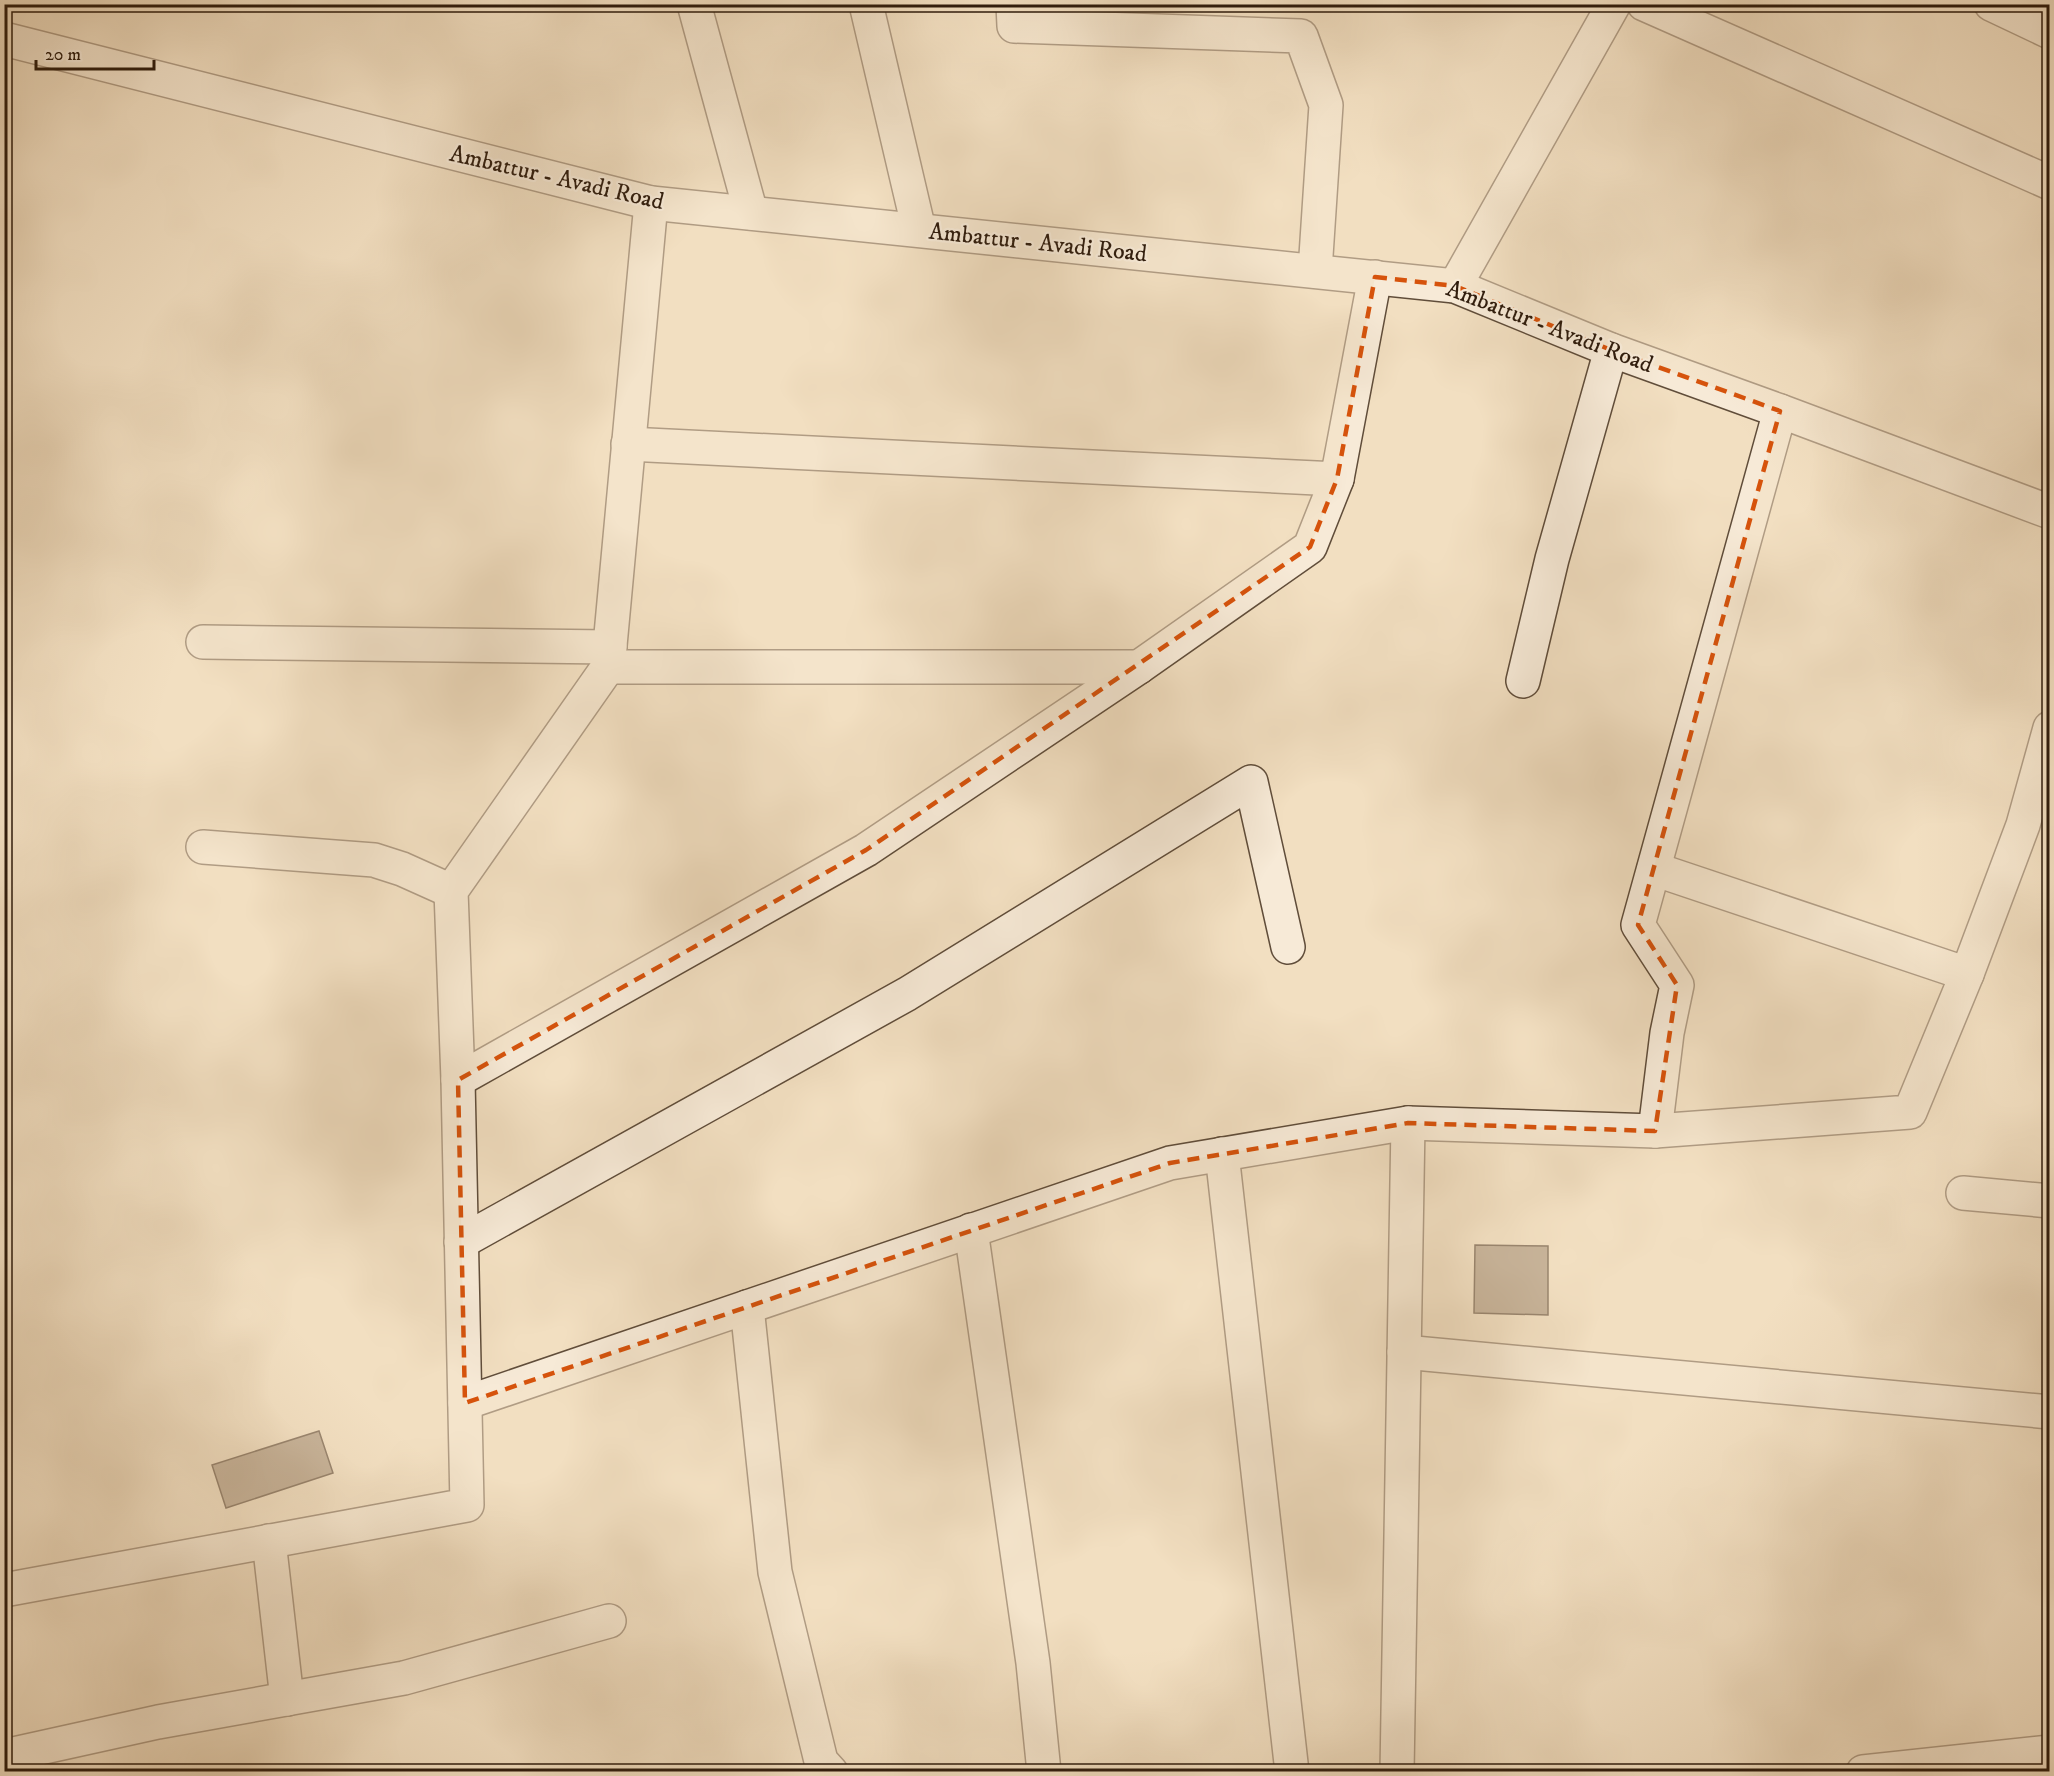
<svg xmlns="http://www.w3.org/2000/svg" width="2054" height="1776" viewBox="0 0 2054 1776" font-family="'IM FELL DW Pica',serif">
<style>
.building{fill:#94816b;stroke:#2f1c0d;stroke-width:1.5}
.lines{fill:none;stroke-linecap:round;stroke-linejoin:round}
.minor-casing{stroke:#604d3a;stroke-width:36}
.minor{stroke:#f7ead7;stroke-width:33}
.marked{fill:none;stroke:#d6530c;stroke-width:4.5;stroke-dasharray:12 8;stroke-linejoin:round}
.labels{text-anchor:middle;stroke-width:4.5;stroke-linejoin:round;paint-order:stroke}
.street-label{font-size:24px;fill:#2f1c0d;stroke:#f7ead7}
</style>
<rect width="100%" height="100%" fill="#f2dfc1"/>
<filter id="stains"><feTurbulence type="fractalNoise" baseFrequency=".00333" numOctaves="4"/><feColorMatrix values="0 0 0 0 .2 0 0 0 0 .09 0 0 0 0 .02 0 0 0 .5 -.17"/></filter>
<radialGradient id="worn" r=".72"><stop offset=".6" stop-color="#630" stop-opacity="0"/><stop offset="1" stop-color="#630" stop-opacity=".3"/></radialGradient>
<g class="building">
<path d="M1475,1245L1548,1246V1315L1474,1313Z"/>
<path d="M319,1431L333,1473L226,1508L212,1465Z"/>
</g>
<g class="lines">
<defs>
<g id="minor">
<path d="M694,4L751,213"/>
<path d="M866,4L919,230"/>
<path d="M1013,4L1014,26L1301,36L1326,105L1315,271"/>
<path d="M1644,4L2050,183"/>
<path d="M1991,4L2050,32"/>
<path d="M4,39L651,203L1455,286L1611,350L1780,411L2050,512"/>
<path d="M651,203L608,667H1139"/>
<path d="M1455,286L1614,4"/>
<path d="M628,444L1337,479L1375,277"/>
<path d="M203,642L610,647"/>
<path d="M1523,681L1552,559L1611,350"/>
<path d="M203,847L374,860L402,869L451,891"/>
<path d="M1654,869L1967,974"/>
<path d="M458,1080L866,850L1139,667L1310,547L1337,479"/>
<path d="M1655,1131L1667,1033L1677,985L1638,925L1780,411"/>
<path d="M1222,1154L1292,1772"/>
<path d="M1963,1193L2050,1201"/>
<path d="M971,1230L1033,1663L1044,1772"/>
<path d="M461,1242L907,994L1251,782L1288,947"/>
<path d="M747,1307L775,1572L821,1761L831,1772"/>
<path d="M1404,1352L2050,1412"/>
<path d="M465,1403L1170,1163L1408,1123L1655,1131L1910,1112L1967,974L2023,825L2050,728"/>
<path d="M269,1541L287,1699"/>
<path d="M4,1590L467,1505L458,1080L451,891L608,667"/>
<path d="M4,1756L158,1722L404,1678L609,1621"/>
<path d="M1397,1772L1408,1123"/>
<path d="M1863,1772L2050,1752"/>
</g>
</defs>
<use href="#minor" class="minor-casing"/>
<use href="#minor" class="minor"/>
</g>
<path d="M0 0H2054V1776H0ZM1375,277L1455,286L1611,350L1780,411L1638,925L1677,985L1655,1131L1408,1123L1170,1163L465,1403L458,1080L866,850L1310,547L1337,479Z" fill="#f2dfc1" fill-opacity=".55" fill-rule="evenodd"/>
<path class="marked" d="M1375,277L1455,286L1611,350L1780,411L1638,925L1677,985L1655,1131L1408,1123L1170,1163L465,1403L458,1080L866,850L1310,547L1337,479Z"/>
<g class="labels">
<g class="street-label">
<text transform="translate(557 177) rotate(13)" y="8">Ambattur - Avadi Road</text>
<text transform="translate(1038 242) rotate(6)" y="8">Ambattur - Avadi Road</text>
<text transform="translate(1550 326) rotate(21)" y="8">Ambattur - Avadi Road</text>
</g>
</g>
<rect width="2054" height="1776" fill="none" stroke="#f2dfc1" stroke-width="24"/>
<rect x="6" y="6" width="2042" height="1764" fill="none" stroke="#2f1c0d" stroke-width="3"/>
<rect x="12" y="12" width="2030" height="1752" fill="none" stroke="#2f1c0d" stroke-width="1.5"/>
<path d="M36 60v9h118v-9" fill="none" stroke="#2f1c0d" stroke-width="3"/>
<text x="45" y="60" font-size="18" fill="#2f1c0d" stroke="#f7ead7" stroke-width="4.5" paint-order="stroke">20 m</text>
<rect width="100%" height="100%" filter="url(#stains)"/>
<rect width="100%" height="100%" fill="url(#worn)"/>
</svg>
